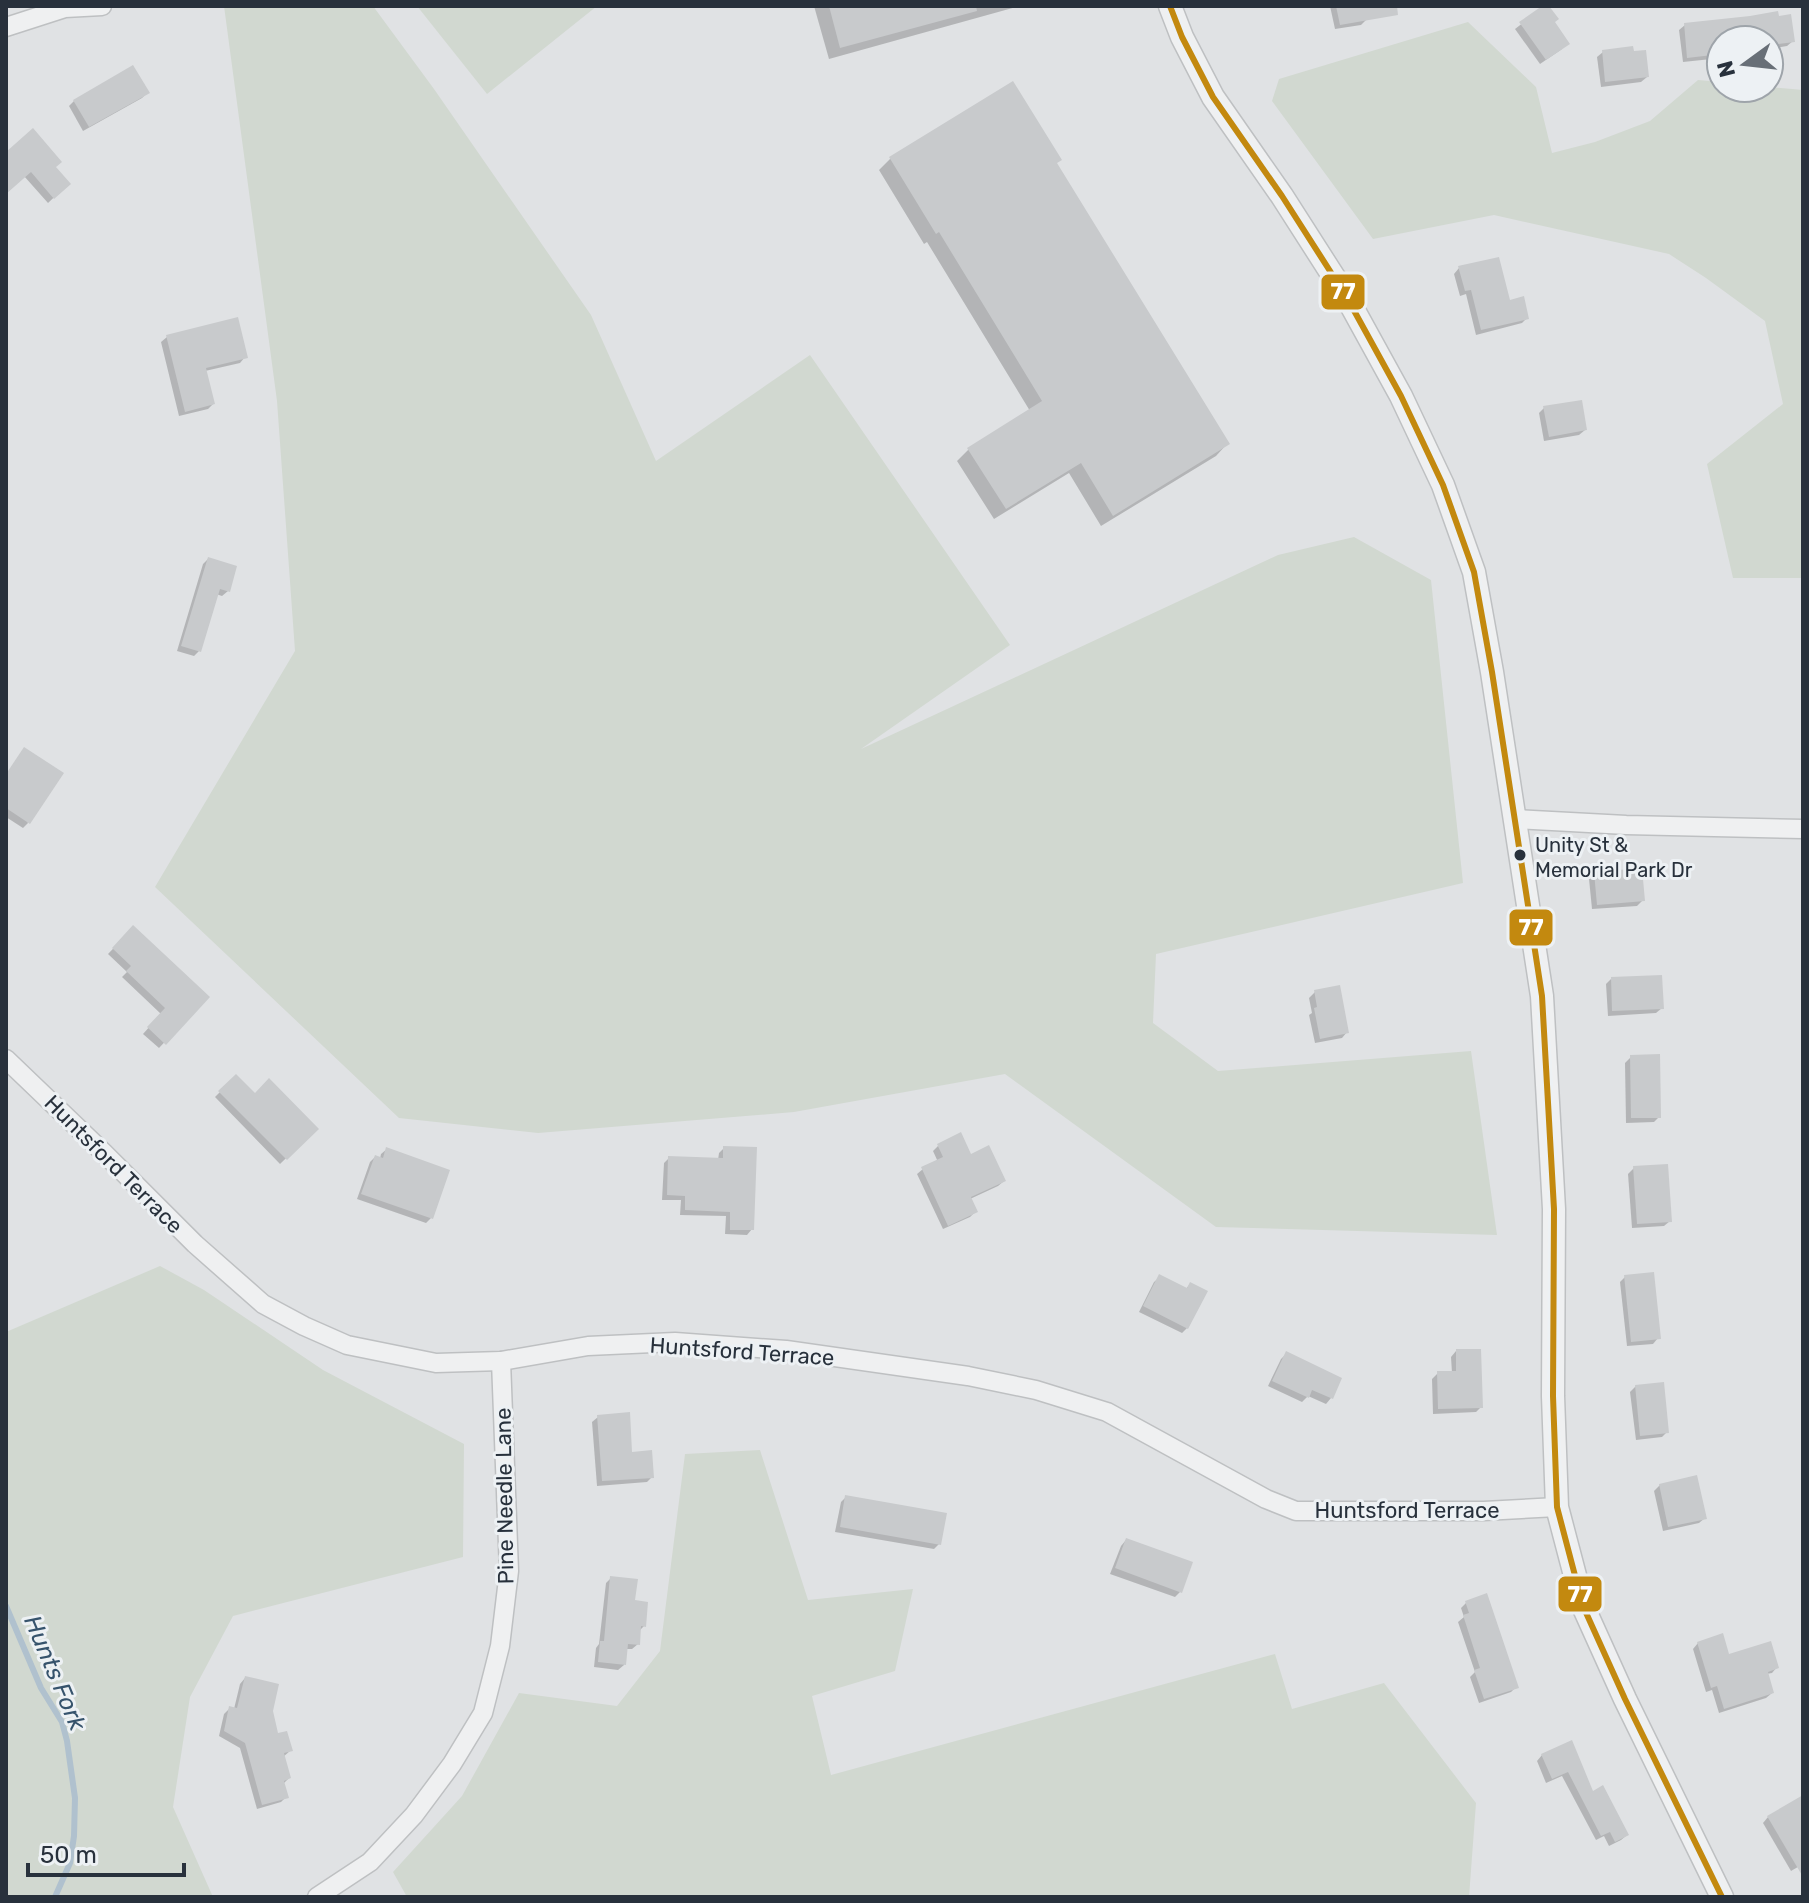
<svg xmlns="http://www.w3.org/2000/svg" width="1809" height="1903" viewBox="0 0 1809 1903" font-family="Rubik,sans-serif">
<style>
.green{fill:#d1d8d0}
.shadow{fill:#0003}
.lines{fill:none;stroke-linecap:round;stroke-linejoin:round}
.stream{stroke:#b0c1ce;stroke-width:6}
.building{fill:#c8cacc}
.minor-casing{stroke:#bec0c2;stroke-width:21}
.tertiary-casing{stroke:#bec0c2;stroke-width:25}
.minor{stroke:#eff0f1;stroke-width:18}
.tertiary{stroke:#eff0f1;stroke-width:22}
.bus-1-casing{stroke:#edf1f4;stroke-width:12}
.bus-1{stroke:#c3890f;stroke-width:6}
.bus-dot{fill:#28313c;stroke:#edf1f4;stroke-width:3}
.labels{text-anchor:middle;stroke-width:6;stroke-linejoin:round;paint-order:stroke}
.bus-label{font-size:20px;fill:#28313c;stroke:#edf1f4;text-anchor:start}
.street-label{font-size:22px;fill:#28313c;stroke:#edf1f4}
.water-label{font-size:24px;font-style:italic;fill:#36536c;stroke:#edf1f4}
.line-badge{stroke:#edf1f4;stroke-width:3}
.badge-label{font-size:22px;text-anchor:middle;font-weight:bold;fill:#fff}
</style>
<rect width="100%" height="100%" fill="#e0e2e4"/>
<g class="green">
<path d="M224,6H373L434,89L591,315L656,461L810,355L1010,645L861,749L1278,555L1354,537L1431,580L1463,883L1156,954L1153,1023L1218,1071L1471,1051L1497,1235L1216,1227L1005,1074L794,1112L538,1133L399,1118L155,887L295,651L277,401Z"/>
<path d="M417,6H597L487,94Z"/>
<path d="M1468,22L1536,87L1552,153L1595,142L1650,121L1698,80L1721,82V88L1769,87L1803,90V578H1733L1707,464L1783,404L1765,321L1706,278L1669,254L1494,215L1373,239L1272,101L1279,79Z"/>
<path d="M160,1266L204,1290L323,1370L464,1444L463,1557L233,1616L190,1697L173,1807L213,1897H6V1332Z"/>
<path d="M760,1450L808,1600L913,1589L895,1671L812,1696L831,1775L1275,1654L1292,1709L1384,1683L1476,1803L1469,1897H407L393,1872L462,1796L519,1693L617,1706L660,1651L685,1454Z"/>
</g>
<g class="shadow">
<path d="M814,6H1020L829,59Z"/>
<path d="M1330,6H1364L1367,19L1361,25L1335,29Z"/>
<path d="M1545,6H1547L1562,49L1540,64L1515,29Z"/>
<path d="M1685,25L1793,41L1787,46L1769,49V40H1721V58L1683,62L1679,30Z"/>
<path d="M1603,52L1647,77L1641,82L1601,87L1597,57Z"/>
<path d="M1013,84L1055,164L1227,444L1216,456L1101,526L1069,473L994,519L957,461L969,449L1030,411L927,242L924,244L879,170L890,159Z"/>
<path d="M147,93L142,98L83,131L69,106L74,101Z"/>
<path d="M6,154L68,184L48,203L24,176L6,192Z"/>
<path d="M1459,268L1508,302L1527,318L1522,323L1476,335L1466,294L1460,296L1454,274Z"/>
<path d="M167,337L245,357L240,363L205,371L213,404L208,409L179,416L161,342Z"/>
<path d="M1544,408L1585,430L1579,435L1544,441L1539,413Z"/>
<path d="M208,559L228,591L222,596L216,594L199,651L194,656L177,651L203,564Z"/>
<path d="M6,774L28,823L23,828L6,817Z"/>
<path d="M1595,874L1643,900L1637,906L1592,909L1589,879Z"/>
<path d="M133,928L207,997L159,1048L143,1034L161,1014L122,977L127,972L108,954Z"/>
<path d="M1611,979L1662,1008L1656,1013L1608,1016L1606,984Z"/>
<path d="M1315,992L1347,1032L1342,1038L1315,1043L1309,1015L1312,1013L1309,998Z"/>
<path d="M1631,1057L1659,1117L1654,1122L1626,1123L1625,1063Z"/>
<path d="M236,1076L255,1096L316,1129L280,1164L215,1097Z"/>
<path d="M938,1146L970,1156L1004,1181L998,1186L970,1199L975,1212L970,1217L943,1229L917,1174L923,1169L938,1162L933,1151Z"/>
<path d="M724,1148L752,1229L747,1235L725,1234L726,1216L680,1215L681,1200H662L664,1163L669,1158L718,1160L719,1153Z"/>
<path d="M387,1149L431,1218L426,1223L357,1199L370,1162L375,1157L380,1159L381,1154Z"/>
<path d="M1634,1168L1670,1221L1664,1226L1632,1228L1628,1174Z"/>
<path d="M1160,1277L1185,1290L1190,1284L1187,1328L1182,1333L1139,1312L1154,1282Z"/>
<path d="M1625,1277L1658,1338L1653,1344L1627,1346L1620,1282Z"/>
<path d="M1456,1351L1481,1407L1476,1412L1433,1414L1432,1379L1438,1373H1452L1451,1357Z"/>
<path d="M1286,1354L1340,1379L1331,1398L1326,1404L1308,1396L1302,1402L1268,1386L1281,1359Z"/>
<path d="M1636,1386L1667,1432L1662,1437L1636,1440L1630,1392Z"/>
<path d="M598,1417L652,1477L647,1482L597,1486L592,1422Z"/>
<path d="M1660,1485L1705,1518L1699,1523L1663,1531L1654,1491Z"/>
<path d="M846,1497L939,1544L934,1549L835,1532L841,1502Z"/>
<path d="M1126,1540L1180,1592L1175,1597L1110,1574L1121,1546Z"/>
<path d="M611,1578L633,1602L644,1626L639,1631L638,1644L632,1649H625L624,1665L618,1670L594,1667L596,1648L599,1644L606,1583Z"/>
<path d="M1466,1603L1516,1687L1511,1692L1479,1703L1470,1677L1475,1672L1458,1622L1464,1617L1461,1608Z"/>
<path d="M1698,1643L1728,1657L1777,1667L1772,1673L1766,1674L1772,1693L1766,1698L1719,1713L1712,1690L1706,1692L1693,1649Z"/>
<path d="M245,1678L271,1711L277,1736L290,1751L283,1757L289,1778L283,1784L286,1797L281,1802L257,1809L240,1748L219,1736L224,1714L230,1708L234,1709L240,1684Z"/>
<path d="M1571,1743L1592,1793L1627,1835L1621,1840L1609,1846L1604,1836L1596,1840L1562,1776L1546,1783L1537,1761L1542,1755Z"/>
<path d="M1803,1797V1864L1791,1871L1763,1823L1768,1817Z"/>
</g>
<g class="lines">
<path class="stream" d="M6,1606L41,1688L62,1722L67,1741L75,1798L74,1836L70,1863L55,1897"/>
</g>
<g class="building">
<path d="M829,6H976L977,11L840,48Z"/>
<path d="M1336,6H1397L1398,15L1340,25Z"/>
<path d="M1542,6H1549L1559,19L1555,22L1570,44L1546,60L1519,22Z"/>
<path d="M1778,11L1779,16L1791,14L1795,42L1769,45V40H1721V54L1687,58L1684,23L1750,16Z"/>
<path d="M1633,46L1634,51L1646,50L1649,77L1605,82L1602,50Z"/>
<path d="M133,65L150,93L89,127L73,100Z"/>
<path d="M1013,81L1062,160L1057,163L1230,444L1113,516L1081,463L1006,509L967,448L1042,401L939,232L936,234L889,157Z"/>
<path d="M33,128L62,162L56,167L71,184L54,199L31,172L6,194V152Z"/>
<path d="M1499,257L1510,300L1524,296L1529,319L1481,330L1471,290L1465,291L1458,266Z"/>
<path d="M238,317L248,358L206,368L215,404L185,412L166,335Z"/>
<path d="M1582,400L1587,430L1549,437L1543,406Z"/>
<path d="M208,557L237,566L230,592L220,589L201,652L181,646Z"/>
<path d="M24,747L64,773L30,824L6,808V774Z"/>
<path d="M1642,868L1645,901L1597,905L1594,872Z"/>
<path d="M133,925L210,997L166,1045L147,1027L165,1008L126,971L131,966L112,948Z"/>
<path d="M1662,975L1664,1009L1612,1011L1611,977Z"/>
<path d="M1340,985L1349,1033L1320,1039L1314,1008L1317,1007L1314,990Z"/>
<path d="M1660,1054L1661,1118H1631L1630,1055Z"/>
<path d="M236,1074L255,1093L269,1078L319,1129L287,1160L218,1091Z"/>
<path d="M961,1132L971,1154L989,1145L1006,1181L971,1197L978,1212L948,1226L921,1167L943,1157L937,1144Z"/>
<path d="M723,1146L757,1147L754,1230H730V1212L685,1210V1196L667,1195L668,1156L723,1158Z"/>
<path d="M386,1147L450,1170L433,1219L361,1194L375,1155L383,1158Z"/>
<path d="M1668,1164L1672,1222L1637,1224L1633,1166Z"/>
<path d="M1654,1272L1661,1339L1631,1342L1624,1275Z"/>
<path d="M1159,1274L1187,1288L1190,1282L1208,1291L1188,1329L1143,1306Z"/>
<path d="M1456,1349H1481L1483,1408L1438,1409L1437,1371H1456Z"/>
<path d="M1286,1351L1342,1378L1333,1399L1312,1390L1309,1398L1272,1381Z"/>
<path d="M1664,1382L1669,1433L1640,1436L1635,1385Z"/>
<path d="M630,1412L632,1452L652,1450L654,1478L602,1481L597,1415Z"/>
<path d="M1697,1475L1707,1519L1668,1527L1659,1484Z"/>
<path d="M845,1495L947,1513L941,1545L840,1527Z"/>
<path d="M1126,1538L1193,1562L1182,1593L1115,1568Z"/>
<path d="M610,1576L638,1579L635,1600L648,1602L646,1627L641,1626L640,1645L628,1644L626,1665L598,1662L600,1641H604Z"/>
<path d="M1487,1593L1519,1688L1484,1699L1474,1670L1480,1668L1463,1615L1469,1613L1465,1601Z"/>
<path d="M1723,1633L1729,1654L1771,1641L1779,1668L1768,1672L1774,1693L1724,1709L1717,1686L1711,1688L1697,1642Z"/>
<path d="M245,1676L279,1684L273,1711L278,1733L287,1731L293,1751L284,1753L291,1778L284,1781L289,1798L262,1805L245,1743L224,1731L229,1706L237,1708Z"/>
<path d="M1572,1740L1593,1791L1603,1785L1629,1835L1615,1842L1610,1832L1601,1836L1568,1772L1552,1779L1541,1754Z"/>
<path d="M1803,1795V1877L1767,1816Z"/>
</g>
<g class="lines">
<defs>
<g id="minor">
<path d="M6,27L65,8L102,6"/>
<path d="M1515,819L1626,825L1803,829"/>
<path d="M6,1059L104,1153L195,1244L263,1304L304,1326L347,1345L436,1363L501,1361L588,1346L675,1342L786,1350L968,1376L1036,1390L1107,1412L1266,1499L1296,1511H1484L1557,1507"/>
<path d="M317,1897L370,1862L414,1815L452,1764L483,1713L500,1646L509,1571L501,1361"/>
</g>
<path id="tertiary" d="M1170,6L1182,37L1213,97L1282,196L1346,296L1401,396L1443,485L1474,572L1492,672L1542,996L1554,1209L1553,1396L1557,1507L1583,1606L1625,1699L1722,1897"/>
</defs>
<use href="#minor" class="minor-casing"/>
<use href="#tertiary" class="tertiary-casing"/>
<use href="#minor" class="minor"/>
<use href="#tertiary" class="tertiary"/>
<defs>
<path id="bus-1" d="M1170,6L1182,37L1213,97L1282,196L1346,296L1401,396L1443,485L1474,572L1492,672L1542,996L1554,1209L1553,1396L1557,1507L1583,1606L1625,1699L1722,1897"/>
</defs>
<use href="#bus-1" class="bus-1-casing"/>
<use href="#bus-1" class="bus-1"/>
</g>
<circle class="bus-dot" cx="1520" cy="855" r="7"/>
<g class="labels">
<g class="bus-label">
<text x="1535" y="852">Unity St &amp;<tspan x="1535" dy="25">Memorial Park Dr</tspan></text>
</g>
<g class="street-label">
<text transform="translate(114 1164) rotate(45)" y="8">Huntsford Terrace</text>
<text transform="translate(742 1351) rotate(4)" y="8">Huntsford Terrace</text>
<text transform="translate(504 1496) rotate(-91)" y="8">Pine Needle Lane</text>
<text x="1407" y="1518">Huntsford Terrace</text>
</g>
<g class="water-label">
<text transform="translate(55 1673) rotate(67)" y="8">Hunts Fork</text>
</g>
</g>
<g class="line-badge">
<rect x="1320" y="273" width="46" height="38" rx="8" fill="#c3890f"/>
<rect x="1508" y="908" width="46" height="39" rx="8" fill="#c3890f"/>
<rect x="1557" y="1575" width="46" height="38" rx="8" fill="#c3890f"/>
</g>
<g class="badge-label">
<text x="1343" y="299">77</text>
<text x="1531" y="935">77</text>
<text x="1580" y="1602">77</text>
</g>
<rect width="1809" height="1903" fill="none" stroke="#28313c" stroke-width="16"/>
<g transform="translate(1745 64) rotate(255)"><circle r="38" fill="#edf1f4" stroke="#9ea4aa" stroke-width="2"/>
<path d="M0-6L14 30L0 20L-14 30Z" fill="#686f77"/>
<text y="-12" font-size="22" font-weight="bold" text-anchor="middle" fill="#28313c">N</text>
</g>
<path d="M28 1863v12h156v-12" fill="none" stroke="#28313c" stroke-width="4"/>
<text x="40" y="1863" font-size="24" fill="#28313c" stroke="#edf1f4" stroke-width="6" paint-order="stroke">50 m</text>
</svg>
